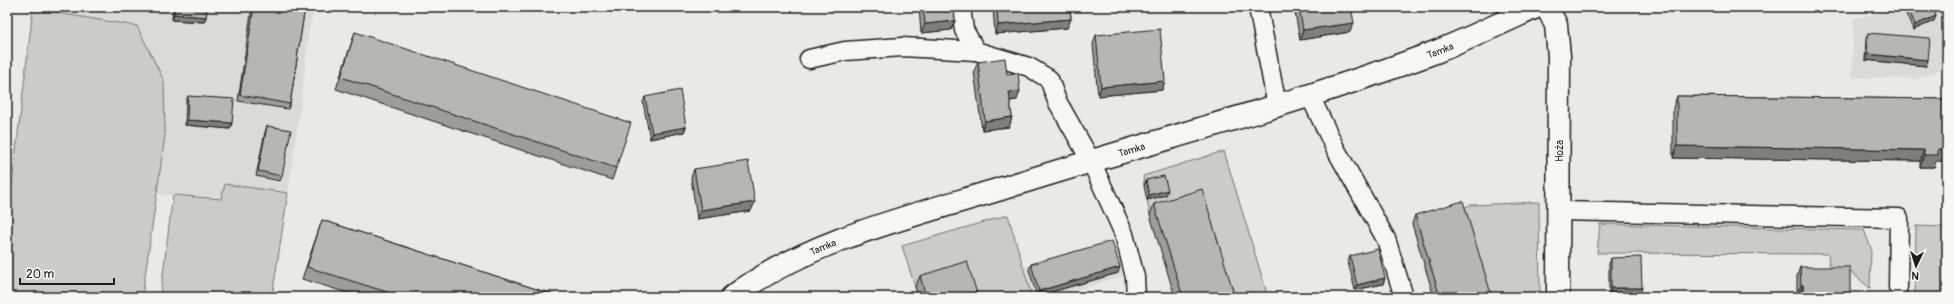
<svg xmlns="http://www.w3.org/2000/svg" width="1954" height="304" viewBox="0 0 1954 304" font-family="Pangolin,sans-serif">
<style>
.built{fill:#dadad6}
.green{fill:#cbcbc7;stroke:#747472}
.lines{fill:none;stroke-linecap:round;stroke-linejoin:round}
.lane-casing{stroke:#1c1c1c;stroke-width:21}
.street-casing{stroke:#1c1c1c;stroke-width:25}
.lane{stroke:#f6f6f2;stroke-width:18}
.street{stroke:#f6f6f2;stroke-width:22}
.wall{fill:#9d9d9a;stroke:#1c1c1c}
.shaded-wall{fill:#7f7f7d;stroke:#1c1c1c}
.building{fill:#b6b6b3;stroke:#1c1c1c}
.labels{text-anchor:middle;stroke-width:3;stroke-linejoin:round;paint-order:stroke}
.street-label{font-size:10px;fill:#1c1c1c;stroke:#f6f6f2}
</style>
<rect width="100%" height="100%" fill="#e9e9e5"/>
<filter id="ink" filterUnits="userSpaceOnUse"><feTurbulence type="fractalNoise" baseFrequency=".025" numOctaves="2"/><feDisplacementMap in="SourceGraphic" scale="8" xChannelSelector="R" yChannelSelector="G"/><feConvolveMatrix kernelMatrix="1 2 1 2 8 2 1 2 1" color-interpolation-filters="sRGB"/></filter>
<g filter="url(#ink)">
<g class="built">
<path d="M33,7H315L309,28L302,95L288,193L226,184L221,199L156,194L165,136L137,26L33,9Z"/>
<path d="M1881,7H1947V67L1916,79L1852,77L1854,18L1883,13Z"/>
<path d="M1113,240L1123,276L1053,297H1032L1024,267Z"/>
</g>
<g class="green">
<path d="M33,9L137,26L164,81L165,136L142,297H7V225Z"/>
<path d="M1224,151L1268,297H1227L1198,201L1150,215L1147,200L1166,195L1162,181L1144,186L1143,176Z"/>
<path d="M225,184L288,193L272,297H160L173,195L221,199Z"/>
<path d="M1539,202L1540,297H1486L1459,210L1470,205Z"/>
<path d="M1008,215L1032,297H970L963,273L915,287L902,246Z"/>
<path d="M1600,224L1864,230L1871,248L1870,288L1852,273L1830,271L1828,254L1597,253Z"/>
<path d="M1916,226L1947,227L1946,295H1915Z"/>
</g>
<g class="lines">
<defs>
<g id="lane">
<path d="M961,7L964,30L976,51"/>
<path d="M1258,7L1277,106"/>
<path d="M809,59L845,51L902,47L976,51L1029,67L1049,79L1057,101L1091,161L1124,234L1135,277L1136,297"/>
<path d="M1310,96L1335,148L1386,239L1404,297"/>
<path d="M1559,211L1899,218L1898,287"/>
</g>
<g id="street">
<path d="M1547,7L1556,25L1559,56L1558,297"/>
<path id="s1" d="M732,297C810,238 918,215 1010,186C1153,141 1298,104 1438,51C1471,38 1503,22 1536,7"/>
</g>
</defs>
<use href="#lane" class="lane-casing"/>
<use href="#street" class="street-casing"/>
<use href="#lane" class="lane"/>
<use href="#street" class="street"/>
</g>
<g class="wall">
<path d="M173,7H207L206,17L204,22L172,20Z"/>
<path d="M252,7H305L290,104L288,109L238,101Z"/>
<path d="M919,7H954L955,21L951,30L921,33Z"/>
<path d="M993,7H1070L1071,19L1067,28L995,34Z"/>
<path d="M1294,7H1351L1350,32L1300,40Z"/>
<path d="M1903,7H1933L1934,21L1913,30Z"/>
<path d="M355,32L616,168L612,180L336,89Z"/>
<path d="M1868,33L1928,60L1926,66L1865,60L1866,38Z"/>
<path d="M1096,35L1165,81L1162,90L1098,96L1093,44Z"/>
<path d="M978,62L1007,74L1017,100L1010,101L1012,117L1009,127L982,130L974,71Z"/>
<path d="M188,96L232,123L230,129L185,125L186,101Z"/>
<path d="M1677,96L1947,99L1936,161L1934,167H1920V161L1673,158V108Z"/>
<path d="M645,97L686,127L684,132L650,139L643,102Z"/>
<path d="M267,126L282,176L280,181L256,176L265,132Z"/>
<path d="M694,169L751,211L697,219L691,178Z"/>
<path d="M1146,180L1166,195L1147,200L1144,186Z"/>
<path d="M1154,204L1235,297H1175L1150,215Z"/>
<path d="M1415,215L1492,297H1434L1412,224Z"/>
<path d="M322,220L561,297H361L302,279Z"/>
<path d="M1947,249V295H1946Z"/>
<path d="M1350,256L1385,278L1383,284L1355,290L1348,262Z"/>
<path d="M1611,258L1640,293L1609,294V264Z"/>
<path d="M1031,264L1118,273L1037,296L1029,270Z"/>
<path d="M1800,267L1850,297H1800V294H1797V276Z"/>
<path d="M920,276L978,297H918L915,287Z"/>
</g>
<g class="shaded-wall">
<path d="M174,14L206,17L204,22L172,20Z"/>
<path d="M1936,16L1934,21L1913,30L1915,25Z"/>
<path d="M1071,19L1067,28L995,34L998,25Z"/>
<path d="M955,21L951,30L921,33L925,24Z"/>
<path d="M1354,23L1350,32L1300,40L1303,30Z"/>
<path d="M1867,54L1928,60L1926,66L1865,60Z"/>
<path d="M1165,81L1162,90L1098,96L1101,87Z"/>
<path d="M1020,91L1017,100L1006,101L1009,92Z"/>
<path d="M1012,117L1009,127L982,130L985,121Z"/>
<path d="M187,120L232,123L230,129L185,125Z"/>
<path d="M686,127L684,132L650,139L652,133Z"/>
<path d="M1677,146L1924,150L1920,161L1673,158Z"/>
<path d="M1938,149L1947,150V162L1936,161L1934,167H1920L1924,155Z"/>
<path d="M1168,190L1166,195L1147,200L1149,195Z"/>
<path d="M755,202L751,211L697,219L701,210Z"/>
<path d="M1120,267L1118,273L1037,296L1039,291Z"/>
<path d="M1385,278L1383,284L1355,290L1357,285Z"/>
<path d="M1801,285H1803L1800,294H1797Z"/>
<path d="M1611,288H1642L1640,293L1609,294Z"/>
</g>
<g class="building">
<path d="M175,7H207L206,17L174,14Z"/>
<path d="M254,7H305L290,104L240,95Z"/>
<path d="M923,7H954L955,21L925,24Z"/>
<path d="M997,7H1070L1071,19L998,25Z"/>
<path d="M1299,7H1351L1354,23L1303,30Z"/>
<path d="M1908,7H1933L1936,16L1915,25Z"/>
<path d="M1160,29L1165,81L1101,87L1096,35Z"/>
<path d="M355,32L631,123L616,168L341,77Z"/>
<path d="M1868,33L1930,38L1928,60L1867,54Z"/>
<path d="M1005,58L1007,74L1018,73L1020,91L1009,92L1012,117L985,121L978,62Z"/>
<path d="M680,90L686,127L652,133L645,97Z"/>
<path d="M188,96L234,99L232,123L187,120Z"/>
<path d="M1677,96L1947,99V150L1938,149V155H1924V150L1677,146Z"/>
<path d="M267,126L291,130L282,176L258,171Z"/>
<path d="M748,161L755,202L701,210L694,169Z"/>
<path d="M1164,176L1168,190L1149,195L1146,180Z"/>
<path d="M1202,189L1235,297H1183L1154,204Z"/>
<path d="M1463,201L1492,297H1440L1415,215Z"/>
<path d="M322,220L561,297H403L307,267Z"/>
<path d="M1112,241L1120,267L1039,291L1031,264Z"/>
<path d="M1378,249L1385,278L1357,285L1350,256Z"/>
<path d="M1641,257L1642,288H1611V258Z"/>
<path d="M967,261L978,297H926L920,276Z"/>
<path d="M1800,267H1850V297H1804L1803,285H1801Z"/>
</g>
</g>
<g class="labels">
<g class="street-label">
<text dy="4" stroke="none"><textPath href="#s1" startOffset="752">Tamka</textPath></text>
<text dy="4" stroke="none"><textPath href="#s1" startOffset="428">Tamka</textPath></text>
<text transform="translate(1559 151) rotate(-90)" y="4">Hoża</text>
<text dy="4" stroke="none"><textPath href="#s1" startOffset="104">Tamka</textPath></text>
</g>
</g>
<rect width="1954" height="304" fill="none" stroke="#f6f6f2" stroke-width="24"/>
<rect x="12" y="12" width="1930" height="280" fill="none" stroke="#1c1c1c" stroke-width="1.5" filter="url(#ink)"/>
<g transform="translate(1916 266) rotate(184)" stroke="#f6f6f2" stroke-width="3" paint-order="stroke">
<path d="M0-3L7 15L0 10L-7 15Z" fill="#1c1c1c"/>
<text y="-6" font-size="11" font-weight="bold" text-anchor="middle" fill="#1c1c1c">N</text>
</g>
<path d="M20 278v6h94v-6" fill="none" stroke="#1c1c1c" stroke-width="2"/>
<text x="26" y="278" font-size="12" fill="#1c1c1c" stroke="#f6f6f2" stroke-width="3" paint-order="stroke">20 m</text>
</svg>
